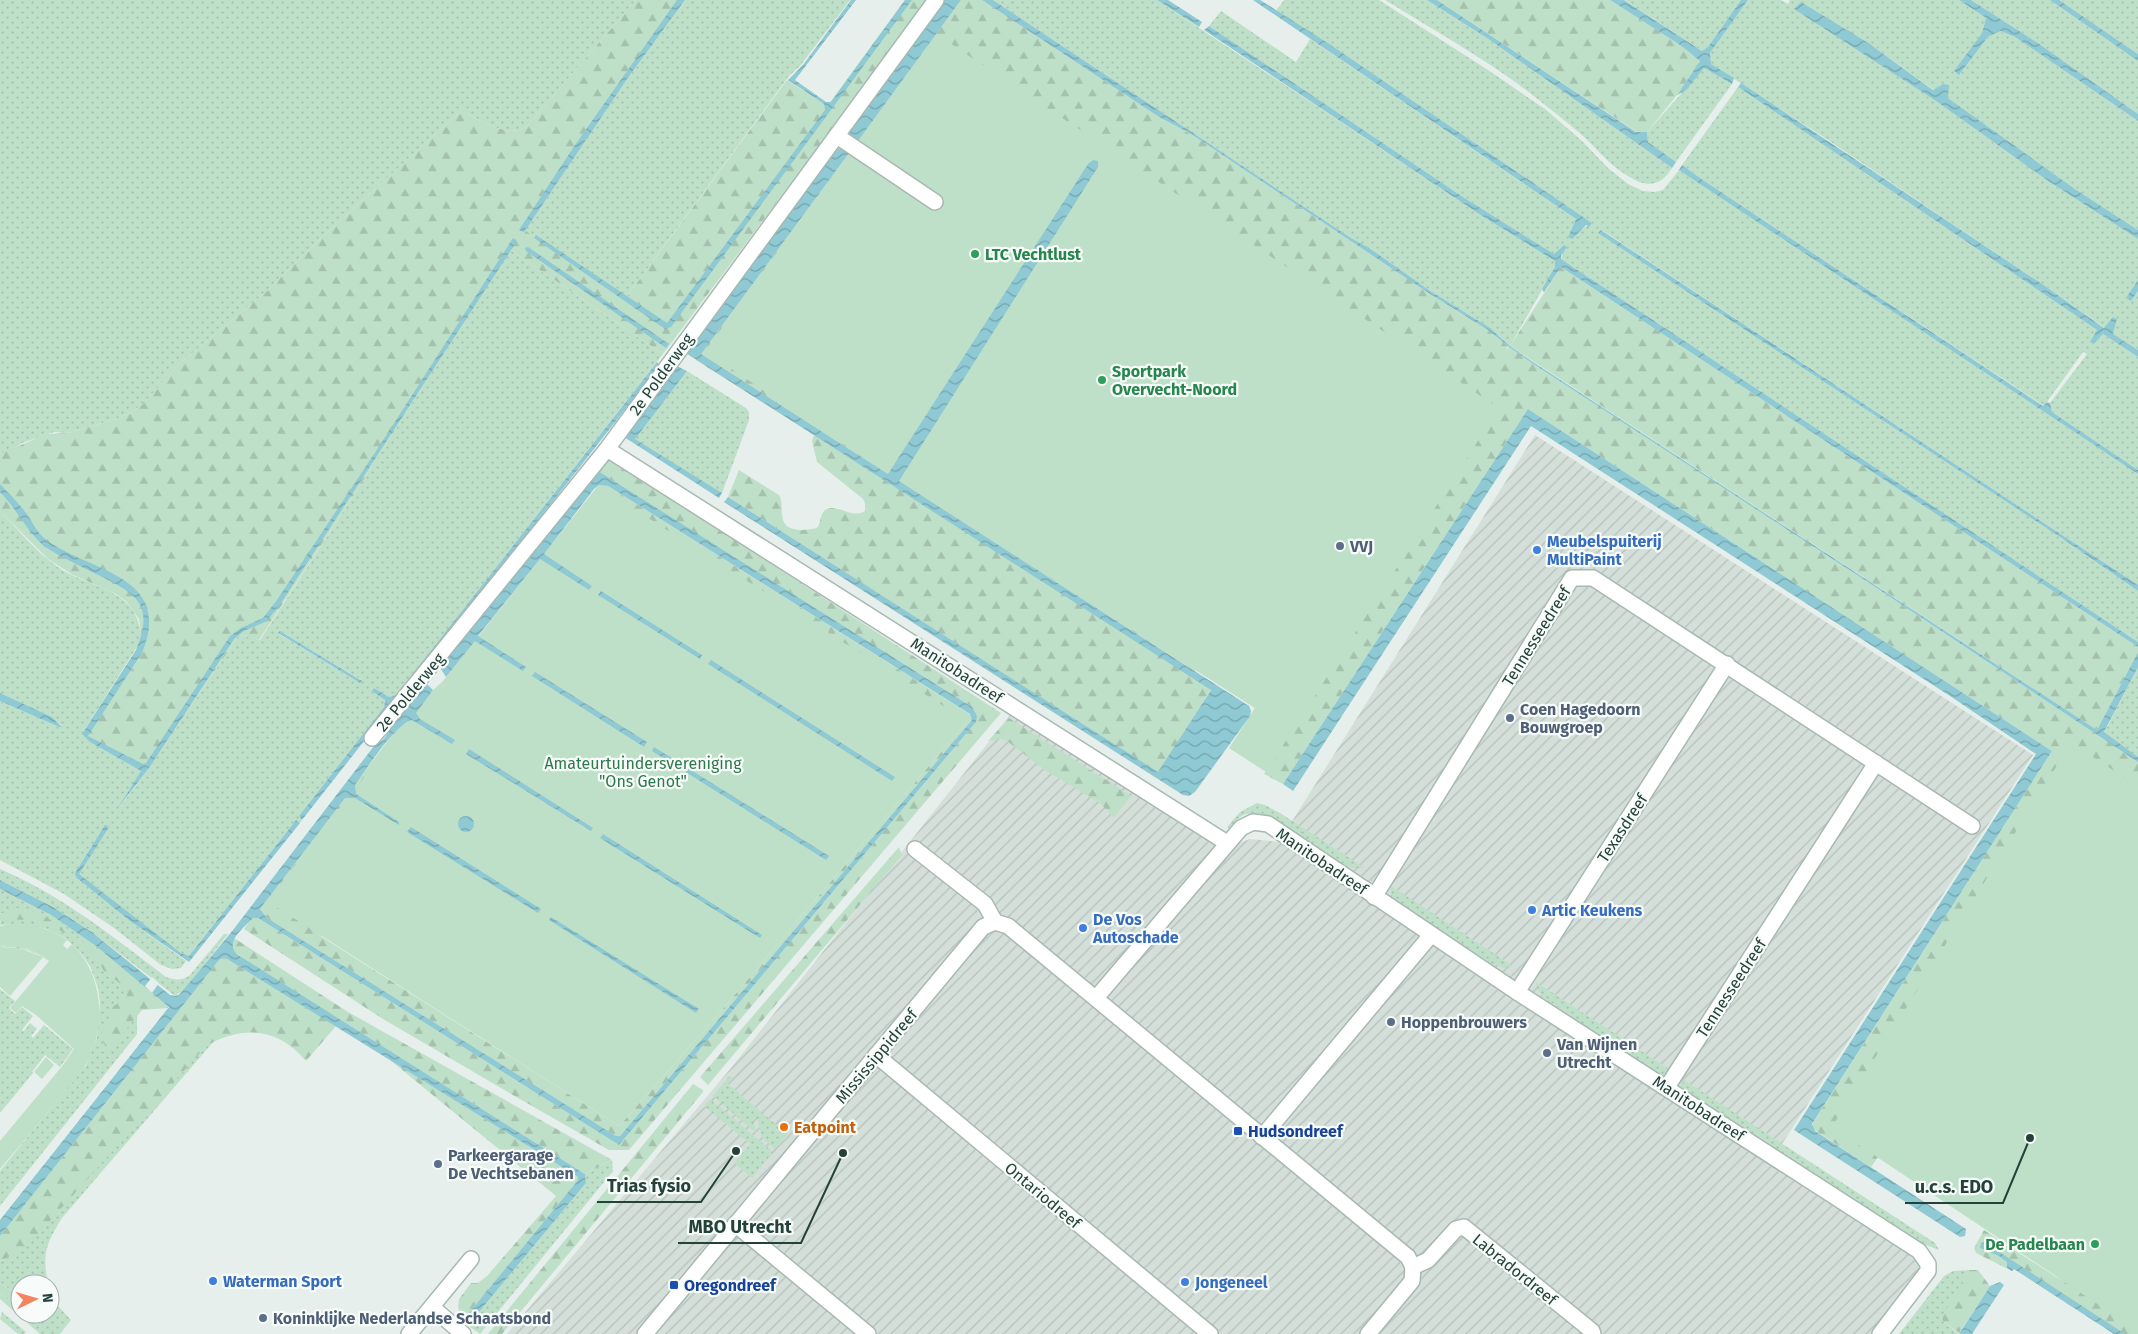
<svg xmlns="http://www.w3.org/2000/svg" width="2138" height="1334" viewBox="0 0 2138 1334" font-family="'Fira Sans',sans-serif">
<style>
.industrial{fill:url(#industrial-furrows)}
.grass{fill:url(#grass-dots);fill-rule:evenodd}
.forest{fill:url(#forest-firs)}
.garden{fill:#bfe0c8}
.water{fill:url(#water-waves)}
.pier{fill:#e6efeb}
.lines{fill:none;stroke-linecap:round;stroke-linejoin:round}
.minor-casing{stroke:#a8b8b2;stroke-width:18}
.minor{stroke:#fff;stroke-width:15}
.leisure-dot{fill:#2e9e5b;stroke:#f7fbf9;stroke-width:2}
.service-dot{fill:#5c6f8a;stroke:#f7fbf9;stroke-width:2}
.shop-dot{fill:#3f7fe0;stroke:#f7fbf9;stroke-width:2}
.food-dot{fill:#e8710a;stroke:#f7fbf9;stroke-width:2}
.transit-dot{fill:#1a4fb4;stroke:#f7fbf9;stroke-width:2}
.labels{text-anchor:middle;stroke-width:4.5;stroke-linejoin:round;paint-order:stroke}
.leisure-label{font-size:16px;font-weight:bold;fill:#27864d;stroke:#f7fbf9;text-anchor:start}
.street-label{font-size:16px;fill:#24423a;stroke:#f7fbf9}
.shop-label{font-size:16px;font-weight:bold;fill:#366cbe;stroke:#f7fbf9;text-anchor:start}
.service-label{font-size:16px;font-weight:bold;fill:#4e5e75;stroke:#f7fbf9;text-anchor:start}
.park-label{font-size:16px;fill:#2d7a4b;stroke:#f7fbf9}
.food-label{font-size:16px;font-weight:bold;fill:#c56008;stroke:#f7fbf9;text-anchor:start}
.transit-label{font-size:16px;font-weight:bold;fill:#164399;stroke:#f7fbf9;text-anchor:start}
.leader{fill:none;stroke:#24423a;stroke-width:2}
.callout-dot{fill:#24423a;stroke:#f7fbf9;stroke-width:2}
.callout-label{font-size:18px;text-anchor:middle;font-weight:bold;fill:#24423a;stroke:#f7fbf9;stroke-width:4.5;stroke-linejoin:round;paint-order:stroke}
</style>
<defs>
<pattern id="industrial-furrows" width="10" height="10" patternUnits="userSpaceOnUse" patternTransform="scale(1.25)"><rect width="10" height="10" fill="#d4dfda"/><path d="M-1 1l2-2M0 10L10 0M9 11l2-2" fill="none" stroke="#b6c1bc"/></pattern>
<pattern id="grass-dots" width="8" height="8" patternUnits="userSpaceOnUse" patternTransform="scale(1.25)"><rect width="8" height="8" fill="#bfe0c8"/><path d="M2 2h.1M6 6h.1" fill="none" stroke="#a4c1ad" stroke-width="1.8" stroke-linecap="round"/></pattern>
<pattern id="forest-firs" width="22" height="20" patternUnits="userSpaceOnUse" patternTransform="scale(1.25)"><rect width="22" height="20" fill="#bfe0c8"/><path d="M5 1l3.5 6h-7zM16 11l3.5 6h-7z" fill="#a4c1ad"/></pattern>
<pattern id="water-waves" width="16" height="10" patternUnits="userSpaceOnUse" patternTransform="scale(1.25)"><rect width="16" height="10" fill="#8ec9d4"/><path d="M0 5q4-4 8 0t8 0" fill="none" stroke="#74a5ad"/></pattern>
</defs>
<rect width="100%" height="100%" fill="#e6efeb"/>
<path class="industrial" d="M1535,435L2033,755L1773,1158L1929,1257L1881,1334H507L731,1068L1014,710L1228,847L1250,839L1279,842Z"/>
<g class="grass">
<path d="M0,0H636L527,126C509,140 479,119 461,111L319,240L267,291L179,364L143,404L130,413L116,419L68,433L54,432L22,443L11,451L3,453L0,451Z"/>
<path d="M686,0H850L800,66L789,76L625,299L522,229L627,79Z"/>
<path d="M993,0H1157L1482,216L1555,261V267L1510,346C1488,323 1457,309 1431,291C1404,274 1379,254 1351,238Z"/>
<path d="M1284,0H1379L1488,70L1545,109L1581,140L1608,168L1628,184L1643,191L1655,192L1663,190L1679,170L1688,175L2138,474V585L1602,230L1599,233L2063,539L2138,591V642L1561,259L1564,245L1554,254L1463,197L1209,26L1221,11L1296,62L1310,39L1576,219L1568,237L1592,223L1331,45L1276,11Z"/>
<path d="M1385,0H1427L1487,38L1672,168C1663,183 1651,188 1635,180C1614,170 1599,151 1583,136C1565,120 1545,105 1526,90C1482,57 1432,29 1385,0Z"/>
<path d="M1625,0H1741L1708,47L1702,51Z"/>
<path d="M1748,0H1781L1788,4L1790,0H1959L1986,18L1982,33L1954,72L1960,74L1988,37L1999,31L2015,37L2138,121V230L2075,189L1948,98L1943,84L1934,90L1867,42L1801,2L1795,9L1936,101L2048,181L2138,239V280L2127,298L2131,301L2138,291V350L2113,334L2117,319L2114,317L2105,328L2045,286L1822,136L1711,64L1710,53Z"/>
<path d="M1971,0H2050L2138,61V114L2038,43Z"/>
<path d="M2059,0H2138V54Z"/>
<path d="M1704,68L1732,84L1676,162L1648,142L1647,132Z"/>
<path d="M1738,87L2097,330L2091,342L2094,344L2103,334L2138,357V470L2052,412L2050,403L2087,354L2083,352L2044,406L1703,180L1682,165Z"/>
<path d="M509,249L663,354L396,695L389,697L374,688L373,691L385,700L384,707L299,816L302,820L300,823L296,820L189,956L181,953L78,874L105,825L75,873L130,921L186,961L181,968L172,969L161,965L114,928L64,894L0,860V701L59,727L62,726L52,717L0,693V511C18,529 36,552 58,567C93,591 137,586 142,639L83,732L90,742L141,771L119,808L149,768L239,635L260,640L354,495ZM280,631L361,680L360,683L279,634Z"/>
<path d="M687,371L746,408L749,412V420L722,493L634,439Z"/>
<path d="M2138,667V757L2104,733Z"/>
<path d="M1257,803L1265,805L1280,813L1365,868C1357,868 1348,869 1341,865C1319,854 1273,808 1246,814C1239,816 1233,824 1228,829V826L1240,812Z"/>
<path d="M0,869C63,896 112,936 166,977C174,980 181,981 189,976L224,934H228L183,991L175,996L93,933L53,907L0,880Z"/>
<path d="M1388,884L1513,966L1504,968L1491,963L1445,936L1394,900Z"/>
<path d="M0,889L51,915L96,946L101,949L100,953L143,988L137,1011V1034L0,1206V1171L86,1065L97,1037L100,1003L98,988L90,966L80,952L65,938L47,929L18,924L0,925L2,913L0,914Z"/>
<path d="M0,945L23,947L50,960L49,961C34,951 18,946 0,947Z"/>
<path d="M1536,982L1672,1071L1665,1081L1543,997L1537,988Z"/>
<path d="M0,989L15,1001L9,1008L15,1014L22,1007L33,1016L22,1030L24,1031L30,1023L37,1029L31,1036L33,1038L44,1025L73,1049L60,1067L45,1055L32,1072L33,1073L0,1113Z"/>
<path d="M214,1041L62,1218C46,1244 42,1253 48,1284H20V1314H50V1290L58,1306L71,1320L60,1334H40L0,1299V1293L9,1299L14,1293L0,1282V1262L9,1257L188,1063L206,1045Z"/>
<path d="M730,1075L733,1077L728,1084L780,1128L777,1132L781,1135L785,1131L788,1134L775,1149L762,1138L757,1118L753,1119L756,1133L713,1096Z"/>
<path d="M1684,1080L1935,1243L1939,1250L1911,1239L1679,1089Z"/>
<path d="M710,1099L773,1152L752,1178L734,1163L750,1144L704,1106Z"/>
<path d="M612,1160L613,1171L480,1334L463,1322L458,1308L474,1318L586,1183L585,1174Z"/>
<path d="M1969,1270L1943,1321L1959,1334H1899L1944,1276L1953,1271Z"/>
<path d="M2,1312L26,1332L24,1334H18L0,1319Z"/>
</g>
<g class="forest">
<path d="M636,0H686L627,79L523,229L625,299L787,80L824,104L825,109L905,0H928L663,354L509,249L354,495L259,640L239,635L149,768L91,738L88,736L90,731L139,658L142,639L139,619L126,601L116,594L73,575L48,559L0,511V451L3,453L46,434L68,433L116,419L130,413L143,404L179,364L267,291L319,240L461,111C479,119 509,140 527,126Z"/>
<path d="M961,0H982L1159,117L1191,134L1427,292L1488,330L1508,346L1506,350L1509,347L1866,581L2138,762V792L1871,1167L1813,1129V1123L2052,751L1528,409L1283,784L1264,774L1403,545L1204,657L1195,671L821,431L815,435L1211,689L1159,773L728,497L739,470L779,495C783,502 781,508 782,515C783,533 804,531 817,528C821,523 820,514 825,510C837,502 851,520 865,511V503L863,499L817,462L812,441L814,435L696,360L849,153L927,205L855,145Z"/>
<path d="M1437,0H1610L1680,45L1700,61L1677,95L1647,132H1637Z"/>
<path d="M1561,267L2138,647V652L2097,730L1510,346Z"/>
<path d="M605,459L613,461L1001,713L629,1150H609L518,1098L383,1019L244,929L253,917L258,918L619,1145L976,722L972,707L598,472Z"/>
<path d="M599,485L608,486L971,715L972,720L620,1136H616L267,918L260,909L393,734L400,726L412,720L319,933L322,937L619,1126L709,1025L967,721L544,554Z"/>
<path d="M1009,718L1131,796L1114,818L1100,803L1046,771L1007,741L1001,739L988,741Z"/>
<path d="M899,847L902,855L708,1085L700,1077Z"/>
<path d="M16,908C46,910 75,937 99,954L101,949L168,1004V1008L142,1010L107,1053L102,1035V1027L109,1020L112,1007L127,998C129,987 113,979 105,972C101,968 101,963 97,959C74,932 36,914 0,921V914Z"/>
<path d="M234,938L348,1012L612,1160L585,1174L245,960L232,950L231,945Z"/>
<path d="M224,957L336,1026L306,1061C278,1028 245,1025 207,1045L40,1232L24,1248L0,1262V1236L219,960Z"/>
<path d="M390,1060L578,1177V1180L468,1314L458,1308L459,1299L471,1283H478L487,1276L556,1196Z"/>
<path d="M693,1084L703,1090V1092L502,1334H488Z"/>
<path d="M1984,1230L2056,1277L2138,1317V1334H2116L2014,1269L2012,1271L1976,1253L1974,1248Z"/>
<path d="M1969,1270H1978L1990,1286L1959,1333L1943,1321L1942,1317Z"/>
<path d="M0,1282L14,1293L13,1297L9,1299L0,1293Z"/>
</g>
<g class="garden">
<path d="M936,34L1499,408L1266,772L1229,748L1255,708L898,481L705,351Z"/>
<path d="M598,486L967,721L709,1025L619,1126L267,901L433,690L443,681Z"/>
<path d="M2071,743L2138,786V1331L1832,1127Z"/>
<path d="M11,924C32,923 50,928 67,940L63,945L67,949L72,944C103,974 107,1025 87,1062C79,1076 67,1089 57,1101C38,1124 19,1147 0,1169V1141L63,1065L74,1049L36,1015L22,1006L16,1013L10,1008L50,960L26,948L0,945V926Z"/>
<path d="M0,947L19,948L43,957L10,996L0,987Z"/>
<path d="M46,1057L54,1065L42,1079L34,1072Z"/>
</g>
<g class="water">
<path d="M677,0H685L627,79L524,232L519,230L575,145Z"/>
<path d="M851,0H856L795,80L826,102H831L905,0H912L671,327L665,329L534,238L536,235L667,323L825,110L824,104L788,80L803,65Z"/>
<path d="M944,0H961L855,145L846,134L848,130Z"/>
<path d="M982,0H993L1351,238L1369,248L1429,290L1490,328L1510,346L1530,360L2097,730L2138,652V667L2104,732L2138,757V762L1866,581L1532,363L1509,347L1488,330L1427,292L1191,134L1159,117Z"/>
<path d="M1157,0H1168L1202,22L1199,27Z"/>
<path d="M1253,0H1260L1331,45L1592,223L1589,227L1586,225L1572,239L1568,237L1576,219Z"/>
<path d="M1427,0H1437L1636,132H1647L1648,142L1676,162L1672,168L1487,38Z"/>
<path d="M1610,0H1624L1702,51L1708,47L1741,0H1748L1710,53L1711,64L1734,78L1732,84L1704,68L1686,90L1677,95L1700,61L1680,45Z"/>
<path d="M1959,0H1971L2038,43L2138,114V121L2015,37L2000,31L1988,37L1959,75L1954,71L1982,33L1986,18Z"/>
<path d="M2050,0H2059L2138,54V61Z"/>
<path d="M1801,2L1867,42L1933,90L1943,84L1949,85L1948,98L2075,189L2138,230V239L2048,181L1936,101L1794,9Z"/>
<path d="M1209,26L1463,197L1554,254L1564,245L1567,247L1561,255V259L2138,642V647L1561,267L1544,292L1542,289L1555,267V261L1482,216L1204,30Z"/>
<path d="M1741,83L2045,286L2104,328L2113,317L2117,319L2113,334L2138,350V357L2103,334L2094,344L2090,342L2097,330L1738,87Z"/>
<path d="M842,148L849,153L701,354L888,474L1088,164L1093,160L1098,161V167L899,481L1249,706L1251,711L1250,716L1195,792L1189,796L1183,795L724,502L728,497L1158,772L1211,690L689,355L686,352L835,149Z"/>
<path d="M1682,165L1703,180L2043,406L2047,402L2050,403L2052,412L2138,470V474L1679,170Z"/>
<path d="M1601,230L2138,585V591L2063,539L1598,233Z"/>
<path d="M513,238L517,241L279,606L267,621L244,631L234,639L149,768L118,808L141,771L90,742L82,734L136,650C156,602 134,593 96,574C79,565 61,557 45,547C27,532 17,509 0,492V484C9,494 18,502 26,513C32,521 36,531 44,538C86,572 175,573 142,653L88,736L143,764L146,763L230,636L241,628L263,618L277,600L380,445Z"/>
<path d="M528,247L669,344L666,348L526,251L525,248Z"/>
<path d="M2138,280V291L2131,301L2126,298Z"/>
<path d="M657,362L660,365L302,820L299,816L384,707L385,700L372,691L374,688L389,697L396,695Z"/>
<path d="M677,366L687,371L635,439L722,493L719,498L624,437Z"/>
<path d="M1528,409L2052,751L1812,1124L1815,1131L1966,1229L1965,1236L1960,1237L1794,1130L2036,754L1950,696L1531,426L1293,791L1283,784Z"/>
<path d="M598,471L972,707L977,716L976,722L619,1145L258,918H253C244,928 223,942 238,955L585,1174L586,1183L474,1318L468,1314L578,1180V1177L224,957L219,960L0,1236V1220L169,1007L96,946L51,915L0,889V880L53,907L93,933L170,995L175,996L179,995L233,930L374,746C381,741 388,739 387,729L427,684L433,690L416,713L420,719L455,740L452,744L412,720C395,724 366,770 355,785L356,794L399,822V825L355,798H345L260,909L267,918L616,1136H620L972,720L970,714L608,486L599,485L594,489L544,554L592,586L589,590L540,559L478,636L526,667L523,671L475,641L446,677L441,669L443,662Z"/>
<path d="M601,591L702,655L700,659L598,595Z"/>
<path d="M280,631L362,681L360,683L278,633Z"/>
<path d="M711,660L895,777L892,781L708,664Z"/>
<path d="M535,672L647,742L644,747L532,676Z"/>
<path d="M0,693L52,717L62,727H59L0,701Z"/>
<path d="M654,747L829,856L826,860L652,751Z"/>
<path d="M469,749L593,828L591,831L466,754Z"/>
<circle cx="466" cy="824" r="8"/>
<path d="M296,820L300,823L189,962L130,921L76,877L75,873L105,825L109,827L79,874L181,953L189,956Z"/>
<path d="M411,827L541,909L538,913L407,832Z"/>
<path d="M603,834L762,935L760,938L600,838Z"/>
<path d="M551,917L699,1009L696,1013L549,920Z"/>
<path d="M1984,1242L2125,1334H2114L2014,1269L2012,1271L2007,1268V1262L1999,1256L1980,1248L1981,1243Z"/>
<path d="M2000,1282L2004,1285L1972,1334H1959L1990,1286Z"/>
</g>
<path class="pier" d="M152,977L159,983L152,993L145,986Z"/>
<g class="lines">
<defs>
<g id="minor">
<path d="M837,136L935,202"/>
<path d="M607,449L1227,843"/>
<path d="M372,738L607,449L936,0"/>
<path d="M915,849L985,904L995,922L1008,926L1408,1257L1413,1267"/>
<path d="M1374,897L1572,578H1593L1972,826"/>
<path d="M1517,992L1727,664"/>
<path d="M1096,998L1241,828L1253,822L1268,824L1517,992L1919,1251L1928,1264V1271L1880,1334"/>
<path d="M876,1055L1210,1334"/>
<path d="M1667,1087L1876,763"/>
<path d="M1262,1137L1431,935"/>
<path d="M735,1224L868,1334"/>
<path d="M1413,1267L1428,1260L1456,1229L1464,1227L1592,1331L1593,1334"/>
<path d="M432,1307L463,1334"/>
<path d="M409,1334L471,1259"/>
<path d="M645,1334C757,1198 870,1062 983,927L995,922"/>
<path d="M1368,1334L1412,1281L1413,1267"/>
</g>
</defs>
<use href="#minor" class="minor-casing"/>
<use href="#minor" class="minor"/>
</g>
<g class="leisure-dot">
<circle cx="975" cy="254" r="5"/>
<circle cx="1102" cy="380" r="5"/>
<circle cx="2095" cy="1244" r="5"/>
</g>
<g class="service-dot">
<circle cx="1340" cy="546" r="5"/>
<circle cx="1510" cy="718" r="5"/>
<circle cx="1391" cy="1022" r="5"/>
<circle cx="1547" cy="1053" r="5"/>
<circle cx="438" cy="1164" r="5"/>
<circle cx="263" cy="1318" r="5"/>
</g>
<g class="shop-dot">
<circle cx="1537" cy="550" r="5"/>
<circle cx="1532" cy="910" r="5"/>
<circle cx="1083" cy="928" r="5"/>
<circle cx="213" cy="1281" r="5"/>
<circle cx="1185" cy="1282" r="5"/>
</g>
<circle class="food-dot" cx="784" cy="1127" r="5"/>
<g class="transit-dot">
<rect x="1233" y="1126" width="10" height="10" rx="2.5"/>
<rect x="669" y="1280" width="10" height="10" rx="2.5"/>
</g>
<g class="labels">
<g class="leisure-label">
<text x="985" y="260">LTC Vechtlust</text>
<text x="1112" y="377">Sportpark<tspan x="1112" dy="18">Overvecht-Noord</tspan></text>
<text x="2085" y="1250" text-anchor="end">De Padelbaan</text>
</g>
<g class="street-label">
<text transform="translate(661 374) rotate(-54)" y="6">2e Polderweg</text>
<text transform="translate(1536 636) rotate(-58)" y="6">Tennesseedreef</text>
<text transform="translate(957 670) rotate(33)" y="6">Manitobadreef</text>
<text transform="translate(410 692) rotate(-50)" y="6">2e Polderweg</text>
<text transform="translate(1622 828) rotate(-57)" y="6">Texasdreef</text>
<text transform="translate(1322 861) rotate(34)" y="6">Manitobadreef</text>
<text transform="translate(1731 988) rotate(-57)" y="6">Tennesseedreef</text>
<text transform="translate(876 1056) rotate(-50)" y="6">Mississippidreef</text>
<text transform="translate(1699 1108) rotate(33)" y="6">Manitobadreef</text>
<text transform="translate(1043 1195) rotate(40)" y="6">Ontariodreef</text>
<text transform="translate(1515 1269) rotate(39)" y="6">Labradordreef</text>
</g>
<g class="shop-label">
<text x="1547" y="547">Meubelspuiterij<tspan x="1547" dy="18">MultiPaint</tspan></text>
<text x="1542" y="916">Artic Keukens</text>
<text x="1093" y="925">De Vos<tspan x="1093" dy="18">Autoschade</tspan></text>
<text x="223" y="1287">Waterman Sport</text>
<text x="1195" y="1288">Jongeneel</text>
</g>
<g class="service-label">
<text x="1350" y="552">VVJ</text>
<text x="1520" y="715">Coen Hagedoorn<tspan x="1520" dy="18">Bouwgroep</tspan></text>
<text x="1401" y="1028">Hoppenbrouwers</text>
<text x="1557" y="1050">Van Wijnen<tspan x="1557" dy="18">Utrecht</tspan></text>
<text x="448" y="1161">Parkeergarage<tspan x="448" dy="18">De Vechtsebanen</tspan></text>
<text x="273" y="1324">Koninklijke Nederlandse Schaatsbond</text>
</g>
<g class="park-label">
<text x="643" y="769">Amateurtuindersvereniging<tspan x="643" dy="18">"Ons Genot"</tspan></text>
</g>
<g class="food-label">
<text x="794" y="1133">Eatpoint</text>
</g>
<g class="transit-label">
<text x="1248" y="1137">Hudsondreef</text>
<text x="684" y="1291">Oregondreef</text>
</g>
</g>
<path class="leader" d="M736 1151L701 1202H597M2030 1138L2003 1203H1905M843 1153L801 1243H678"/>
<g class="callout-dot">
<circle cx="736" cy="1151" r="5"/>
<circle cx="2030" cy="1138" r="5"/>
<circle cx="843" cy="1153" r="5"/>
</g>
<g class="callout-label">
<text x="649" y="1192">Trias fysio</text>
<text x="1954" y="1193">u.c.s. EDO</text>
<text x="740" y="1233">MBO Utrecht</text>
</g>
<g transform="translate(35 1299) rotate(85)"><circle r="24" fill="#f7fbf9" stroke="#a3b1ad"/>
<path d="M0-4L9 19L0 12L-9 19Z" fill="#f4845f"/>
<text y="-8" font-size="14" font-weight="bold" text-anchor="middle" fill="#24423a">N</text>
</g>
</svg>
